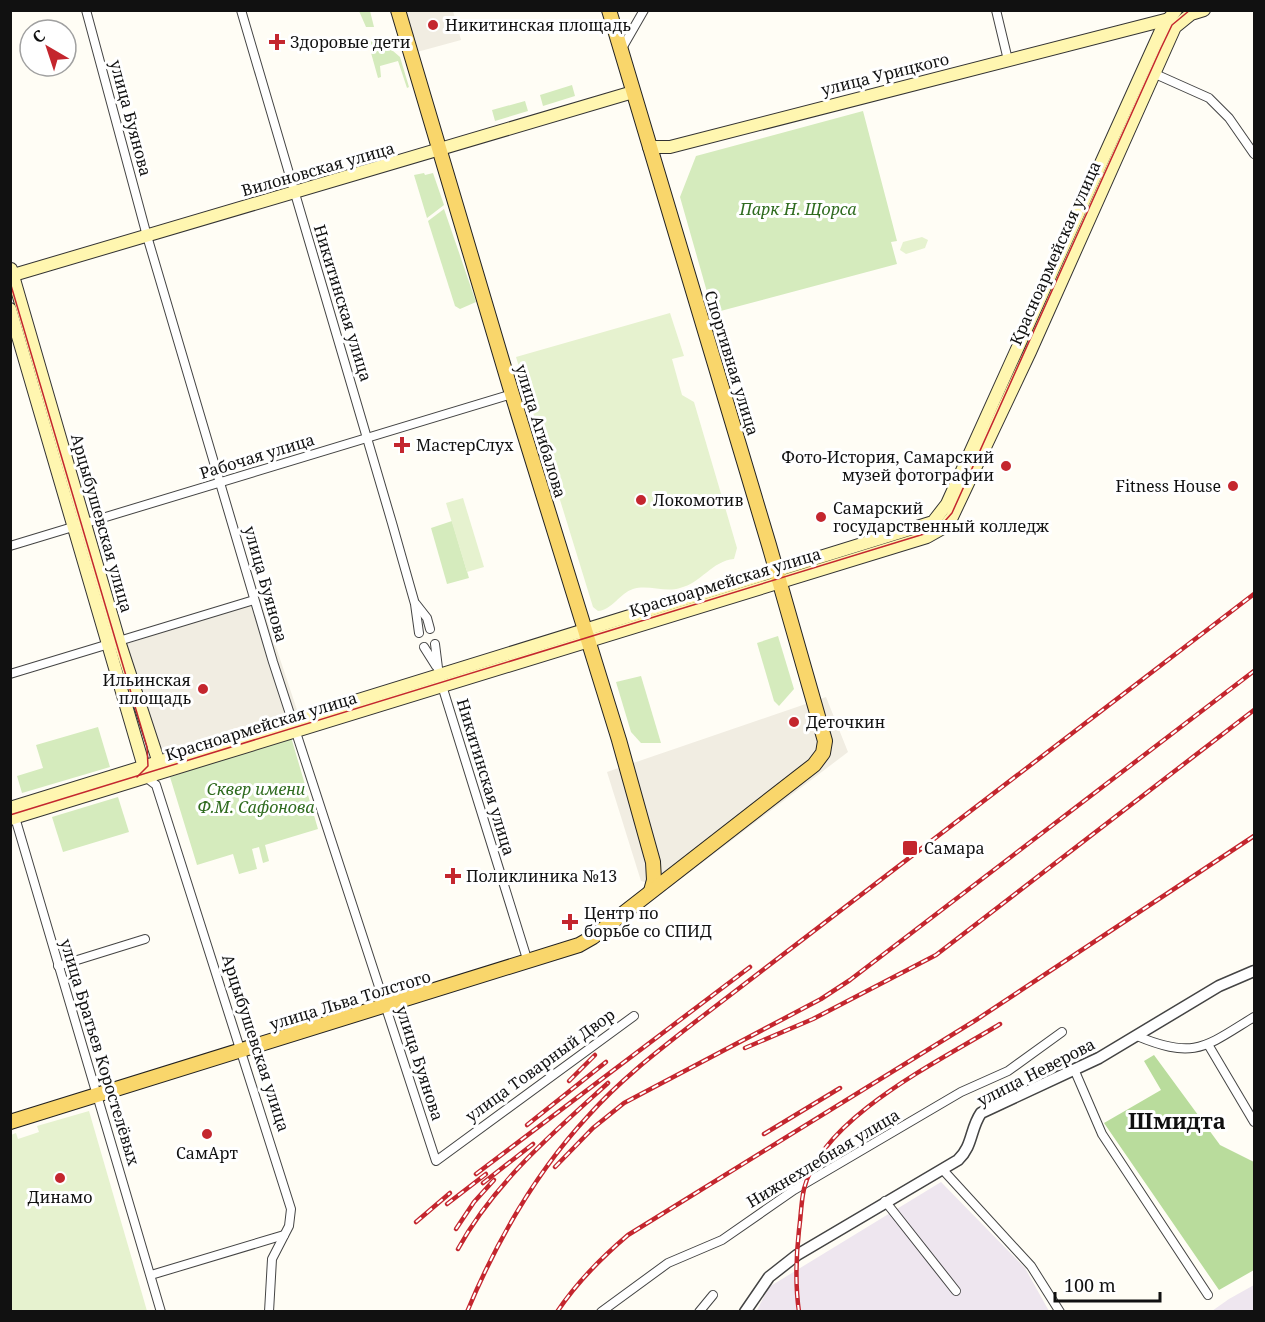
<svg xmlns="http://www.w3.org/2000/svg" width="1265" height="1322" viewBox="0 0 1265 1322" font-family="'Noto Serif',serif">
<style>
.industrial{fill:#eee6ef}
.green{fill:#d5ebbd}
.forest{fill:#b9dc9c}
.pitch{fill:#e6f2cf}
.plaza{fill:#f1ede2}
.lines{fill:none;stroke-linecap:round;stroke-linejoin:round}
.minor-casing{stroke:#444;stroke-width:10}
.tertiary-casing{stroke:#444;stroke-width:13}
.secondary-casing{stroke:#333;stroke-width:14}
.primary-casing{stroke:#222;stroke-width:16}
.minor{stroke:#fff;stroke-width:8}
.tertiary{stroke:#fff;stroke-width:10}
.secondary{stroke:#fff6b0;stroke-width:12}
.primary{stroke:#f9d66b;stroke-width:14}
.tram{stroke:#c4262e;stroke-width:1.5}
.rail-casing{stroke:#c4262e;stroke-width:4.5}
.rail{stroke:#fff;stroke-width:2;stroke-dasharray:7;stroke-linecap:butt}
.poi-dot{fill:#c4262e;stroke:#fff;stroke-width:2}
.labels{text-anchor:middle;stroke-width:6;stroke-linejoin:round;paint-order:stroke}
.poi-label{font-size:16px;fill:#111;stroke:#fff;text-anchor:start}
.street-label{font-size:16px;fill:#111;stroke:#fff}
.park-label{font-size:16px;font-style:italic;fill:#2f6b1f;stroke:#fff}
.district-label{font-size:22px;font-weight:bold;fill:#111;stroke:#fff}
</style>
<rect width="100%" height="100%" fill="#fffdf5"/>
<g class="industrial">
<path d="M941,1182L1025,1268L1049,1311L756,1312L769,1287Z"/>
<path d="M1254,1285V1311H1212L1229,1299Z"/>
</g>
<g class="green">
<path d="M359,11H370L374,27H366Z"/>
<path d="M379,39L400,57L409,87L407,88L398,61L380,66L381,77L378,78L368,42Z"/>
<path d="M572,85L575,96L543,106L540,95Z"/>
<path d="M525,101L528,111L495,121L492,110Z"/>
<path d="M863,111L897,241L891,242L897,264L713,313L680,197L696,156Z"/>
<path d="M424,173L425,175L433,173L444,205L427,218L414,175Z"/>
<path d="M444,209L476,302L460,309L455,306L428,221Z"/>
<path d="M724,336L732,361L726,366L717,337Z"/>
<path d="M452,521L469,578L447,584L431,528Z"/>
<path d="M778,636L794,689L779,706L774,701L757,643Z"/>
<path d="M641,676L661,743H641L631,732L616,682Z"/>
<path d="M98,727L110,767L22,793L17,776L43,768L36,745Z"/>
<path d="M291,737L318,829L265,845L269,861L263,863L259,847L252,849L257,869L239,874L233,854L197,865L170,777Z"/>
<path d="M118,797L129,832L63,852L52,817Z"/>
</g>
<path class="forest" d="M1154,1055L1220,1145L1254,1162V1270L1219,1290L1104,1123L1161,1090L1144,1061Z"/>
<g class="pitch">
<path d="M922,237L928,240L925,248L906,254L900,250L903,242Z"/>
<path d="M670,313L684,356L672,359L682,395L694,402L737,548L734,559C712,561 701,583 680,588C665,593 648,584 633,589C620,593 612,610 598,611L593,607L516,357Z"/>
<path d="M463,498L484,567L467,572L446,503Z"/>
<path d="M89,1111L147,1311H12L11,1135L16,1133L18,1139L39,1132L37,1126Z"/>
</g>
<g class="plaza">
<path d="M393,11H453L461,40L417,52Z"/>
<path d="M260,599L303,728L140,778L106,651Z"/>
<path d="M826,697L848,752L669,888L641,881L607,772Z"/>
</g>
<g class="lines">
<defs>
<g id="minor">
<path d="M86,10L147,236L273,662L436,1161L634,1016"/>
<path d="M241,10L392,523L415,604L419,633"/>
<path d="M996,10L1008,60"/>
<path d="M621,50L644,10"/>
<path d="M1153,73L1209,98L1229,118L1254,154"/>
<path d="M10,546L512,394"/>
<path d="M416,604L427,618L430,629"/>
<path d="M435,644L439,676L528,962"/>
<path d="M424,647L436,666"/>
<path d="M10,674L254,600"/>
<path d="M147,778L156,785L291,1209L289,1226L272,1259L269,1312"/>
<path d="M14,814L161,1312"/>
<path d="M58,966L145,939"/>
<path d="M1137,1036C1195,1060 1205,1047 1254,1017"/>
<path d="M1209,1046L1254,1122"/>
<path d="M1074,1069L1102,1134L1208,1295"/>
<path d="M943,1170L1031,1266L1060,1312"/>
<path d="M885,1201L956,1291"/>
<path d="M151,1275L284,1235"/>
<path d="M601,1312L668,1263L722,1240L794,1190L961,1092L1008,1071L1062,1032"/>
<path d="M699,1312L713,1295"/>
</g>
<path id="tertiary" d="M745,1312L769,1277L797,1255L958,1160C973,1146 970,1129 981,1113L1099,1058L1219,986L1254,971"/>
<g id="secondary">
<path d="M649,147H670L1169,19"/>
<path d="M11,269L119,641L161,769"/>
<path d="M10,276L633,92"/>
<path d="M10,309L146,774"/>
<path d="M10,808L933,522L947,504L1163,26L1176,10"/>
<path d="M10,819L927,537L943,528L952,517L1030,352L1175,27L1191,14L1204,10"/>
</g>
<g id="primary">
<path d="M398,10L512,394L619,740L653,862L654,880L651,891"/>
<path d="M10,1122L579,945L593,937L814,765L823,753L825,741L769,545L609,10"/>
</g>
</defs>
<use href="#minor" class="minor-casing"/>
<use href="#tertiary" class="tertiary-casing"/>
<use href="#secondary" class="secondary-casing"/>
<use href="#primary" class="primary-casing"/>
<use href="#minor" class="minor"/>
<use href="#tertiary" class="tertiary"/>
<use href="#secondary" class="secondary"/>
<use href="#primary" class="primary"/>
<g class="tram">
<path d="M10,282L147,747L148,766L137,777"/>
<path d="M10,815L937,530L952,513L1161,48L1172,25L1190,10"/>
</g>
<defs>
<g id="rail">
<path d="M745,1048L813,1019L936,955L1254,710"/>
<path d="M569,1081L595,1055"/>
<path d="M527,1125L606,1062"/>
<path d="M764,1134L840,1088"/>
<path d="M555,1167L593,1128L624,1103L821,999L850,980L1254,671"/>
<path d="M476,1174L750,967"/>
<path d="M483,1183L533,1144"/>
<path d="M447,1204L486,1174"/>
<path d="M416,1222L450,1193"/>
<path d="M456,1229L474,1202L494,1180"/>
<path d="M458,1249C494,1183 553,1133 608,1083"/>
<path d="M467,1312C497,1240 536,1172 589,1115C620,1080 658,1051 695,1022L1254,594"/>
<path d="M557,1312C577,1282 601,1258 628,1235L976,1020L1254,836"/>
<path d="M799,1312C795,1284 796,1257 799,1230C801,1216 801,1202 804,1189C822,1117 940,1061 1000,1024"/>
</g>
</defs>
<use href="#rail" class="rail-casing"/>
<use href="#rail" class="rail"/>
</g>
<g class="poi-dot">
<circle cx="433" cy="25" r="6"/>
<path d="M274 33h6v6h6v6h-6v6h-6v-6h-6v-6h6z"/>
<path d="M399 436h6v6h6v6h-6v6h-6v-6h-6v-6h6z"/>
<circle cx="1006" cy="466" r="6"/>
<circle cx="1233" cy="486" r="6"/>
<circle cx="641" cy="500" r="6"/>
<circle cx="821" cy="517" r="6"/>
<circle cx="203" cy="689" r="6"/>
<circle cx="794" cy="722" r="6"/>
<rect x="902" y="840" width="16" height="16" rx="3"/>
<path d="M450 867h6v6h6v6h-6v6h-6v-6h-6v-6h6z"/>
<path d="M567 913h6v6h6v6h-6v6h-6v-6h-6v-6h6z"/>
<circle cx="207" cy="1134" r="6"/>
<circle cx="60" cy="1178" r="6"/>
</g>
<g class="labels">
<g class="poi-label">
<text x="445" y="31">Никитинская площадь</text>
<text x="290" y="48">Здоровые дети</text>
<text x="416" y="451">МастерСлух</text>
<text x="994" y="463" text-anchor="end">Фото-История, Самарский<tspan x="994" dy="18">музей фотографии</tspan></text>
<text x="1221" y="492" text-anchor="end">Fitness House</text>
<text x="653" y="506">Локомотив</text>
<text x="833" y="514">Самарский<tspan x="833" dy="18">государственный колледж</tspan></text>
<text x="191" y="686" text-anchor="end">Ильинская<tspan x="191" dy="18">площадь</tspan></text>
<text x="806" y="728">Деточкин</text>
<text x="924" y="854">Самара</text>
<text x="466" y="882">Поликлиника №13</text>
<text x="584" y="919">Центр по<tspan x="584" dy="18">борьбе со СПИД</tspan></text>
<text x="207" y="1159" text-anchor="middle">СамАрт</text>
<text x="60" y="1203" text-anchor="middle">Динамо</text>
</g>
<g class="street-label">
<text transform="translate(885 74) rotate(-14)" y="6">улица Урицкого</text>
<text transform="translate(131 118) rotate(75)" y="6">улица Буянова</text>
<text transform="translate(318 169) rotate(-16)" y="6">Вилоновская улица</text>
<text transform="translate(1055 253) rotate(-66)" y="6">Красноармейская улица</text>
<text transform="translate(343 303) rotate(73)" y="6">Никитинская улица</text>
<text transform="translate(732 363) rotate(73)" y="6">Спортивная улица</text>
<text transform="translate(541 431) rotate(73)" y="6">улица Агибалова</text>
<text transform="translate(257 456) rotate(-17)" y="6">Рабочая улица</text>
<text transform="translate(102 523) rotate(74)" y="6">Арцыбушевская улица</text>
<text transform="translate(725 582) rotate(-17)" y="6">Красноармейская улица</text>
<text transform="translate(266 584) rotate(74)" y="6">улица Буянова</text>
<text transform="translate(261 726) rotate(-17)" y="6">Красноармейская улица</text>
<text transform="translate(486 777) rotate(73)" y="6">Никитинская улица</text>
<text transform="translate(350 1000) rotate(-17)" y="6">улица Льва Толстого</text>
<text transform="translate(256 1043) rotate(72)" y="6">Арцыбушевская улица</text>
<text transform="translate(100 1052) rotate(73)" y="6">улица Братьев Коростелёвых</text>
<text transform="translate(420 1063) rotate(72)" y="6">улица Буянова</text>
<text transform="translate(540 1065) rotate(-36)" y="6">улица Товарный Двор</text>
<text transform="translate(1036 1072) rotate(-27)" y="6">улица Неверова</text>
<text transform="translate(823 1158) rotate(-31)" y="6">Нижнехлебная улица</text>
</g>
<g class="park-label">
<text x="798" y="215">Парк Н. Щорса</text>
<text x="256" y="795">Cквер имени<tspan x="256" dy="18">Ф.М. Сафонова</tspan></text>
</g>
<g class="district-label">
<text x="1177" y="1129">Шмидта</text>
</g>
</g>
<rect width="1265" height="1322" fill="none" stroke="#111111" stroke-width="24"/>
<g transform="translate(48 48) rotate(321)"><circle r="28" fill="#ffffff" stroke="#a0a0a0" stroke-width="1.5"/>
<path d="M0-4.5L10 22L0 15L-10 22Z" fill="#c4262e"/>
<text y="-9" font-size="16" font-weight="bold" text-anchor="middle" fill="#111111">С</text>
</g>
<path d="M1055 1292v9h105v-9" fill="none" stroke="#111111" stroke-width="3"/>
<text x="1064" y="1292" font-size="18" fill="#111111" stroke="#ffffff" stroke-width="4.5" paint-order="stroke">100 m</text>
</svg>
